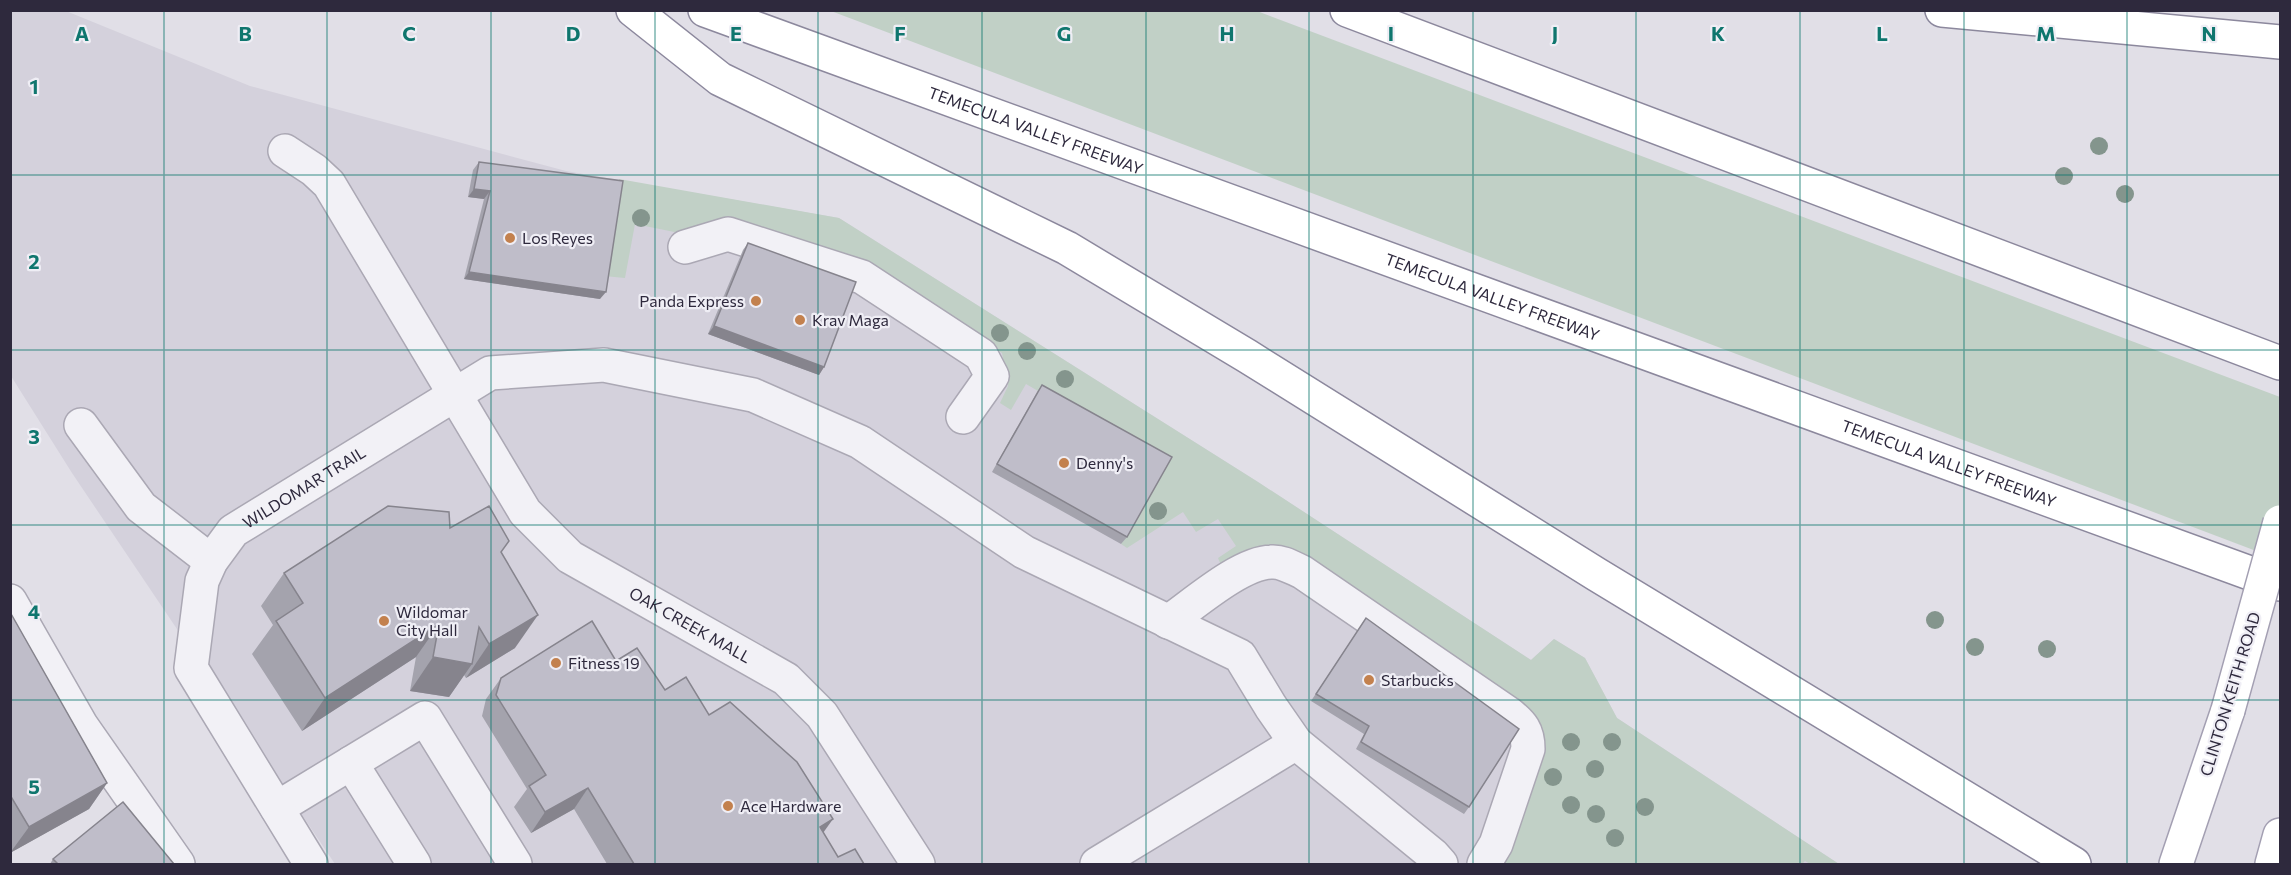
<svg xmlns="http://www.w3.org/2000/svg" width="2291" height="875" viewBox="0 0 2291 875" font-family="Commissioner,sans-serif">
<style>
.built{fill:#d4d1dc}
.green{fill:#c1d0c6}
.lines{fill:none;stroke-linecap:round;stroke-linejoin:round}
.minor-casing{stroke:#aba8b4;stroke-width:36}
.major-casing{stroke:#a39fb2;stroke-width:36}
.highway-casing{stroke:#8c889d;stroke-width:36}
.minor{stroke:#f2f1f6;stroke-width:33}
.major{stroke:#fff;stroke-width:33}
.highway{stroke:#fff;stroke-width:33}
.major-bridge-casing{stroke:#a39fb2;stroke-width:36;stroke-linecap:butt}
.major-bridge{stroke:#fff;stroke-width:33}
.tree{fill:#84958d}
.wall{fill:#a4a3ad}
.shaded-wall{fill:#86848d}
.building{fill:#bfbdc9;stroke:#86848d;stroke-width:1.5}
.grid{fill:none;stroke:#0f766e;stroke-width:1.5;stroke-opacity:0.55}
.poi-dot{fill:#c3814e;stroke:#efeef5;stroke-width:2}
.labels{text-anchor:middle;stroke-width:4.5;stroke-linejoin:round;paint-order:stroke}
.street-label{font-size:16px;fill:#2e293d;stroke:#efeef5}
.poi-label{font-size:16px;fill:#2e293d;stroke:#efeef5;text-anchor:start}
.grid-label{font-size:20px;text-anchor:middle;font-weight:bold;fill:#0f766e;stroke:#efeef5;stroke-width:4.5;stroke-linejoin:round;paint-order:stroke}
</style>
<rect width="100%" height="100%" fill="#e1dfe7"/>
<path class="built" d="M11,11H66L250,86L566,171L839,218L1258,482L1531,660L1554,639L1585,658L1617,718L1839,864H335L72,473L11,376Z"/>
<g class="green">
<path d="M831,11H1257L2280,397V560Z"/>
<path d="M619,179L839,218L1258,482L1531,660L1554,639L1585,658L1617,718L1839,864H1810L1805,861L1802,864H1502L1541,756L1304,562L1224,572L1218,558L1236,546L1218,519L1196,532L1183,512L1127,548L1121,544L1166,465L1026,384L1011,410L1000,403L1008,386L1002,353L880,274L635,224L625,278L604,276Z"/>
</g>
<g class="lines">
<defs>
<g id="minor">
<path id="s1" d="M285,151L314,170L329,184L525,512L570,557L786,679L822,715L918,864"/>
<path d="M685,247L728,234L862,277L981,355L992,376L963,417"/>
<path d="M81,425L141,507L211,561"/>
<path d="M10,601L81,725L178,864"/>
<path d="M1168,622C1194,604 1240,563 1271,562C1282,561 1293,568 1302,572L1508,713C1522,724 1528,731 1528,749L1496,844L1484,864"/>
<path d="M351,763L414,864"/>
<path d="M277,808L425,718L515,864"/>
<path id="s2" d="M311,864L191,668L202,581L211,561L233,531L490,373L604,365L753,395L860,442L1024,552L1240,656L1271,707L1296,743L1433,855L1441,864"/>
<path d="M1097,864L1296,743"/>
</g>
<g id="major">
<path d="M2176,864L2228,710"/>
<path d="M2272,864L2280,835"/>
</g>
<g id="highway">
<path d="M633,10L720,79L1067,248L1247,356L1596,574L2074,864"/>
<path id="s3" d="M705,10L2280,584"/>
<path d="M1347,10L2280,363"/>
<path d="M1942,10L2280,42"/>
</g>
</defs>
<use href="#minor" class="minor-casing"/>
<use href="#major" class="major-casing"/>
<use href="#highway" class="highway-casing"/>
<use href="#minor" class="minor"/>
<use href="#major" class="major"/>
<use href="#highway" class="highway"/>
<defs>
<path id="major-bridge" d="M2228,710L2280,522"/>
</defs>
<use href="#major-bridge" class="major-bridge-casing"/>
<use href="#major-bridge" class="major-bridge"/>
</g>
<g class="tree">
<circle cx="2099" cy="146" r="9"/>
<circle cx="2064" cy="176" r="9"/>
<circle cx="2125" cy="194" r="9"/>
<circle cx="641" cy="218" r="9"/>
<circle cx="1000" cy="333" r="9"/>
<circle cx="1027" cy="351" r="9"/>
<circle cx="1065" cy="379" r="9"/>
<circle cx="1158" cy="511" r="9"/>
<circle cx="1935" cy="620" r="9"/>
<circle cx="1975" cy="647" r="9"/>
<circle cx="2047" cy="649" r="9"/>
<circle cx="1571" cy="742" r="9"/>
<circle cx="1612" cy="742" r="9"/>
<circle cx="1595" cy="769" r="9"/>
<circle cx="1553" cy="777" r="9"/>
<circle cx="1571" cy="805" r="9"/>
<circle cx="1645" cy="807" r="9"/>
<circle cx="1596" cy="814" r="9"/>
<circle cx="1615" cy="838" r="9"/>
</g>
<g class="wall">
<path d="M479,162L600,299L464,279L484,199L468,197L473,170Z"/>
<path d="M748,243L824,367L819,375L708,334L743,250Z"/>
<path d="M1042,385L1127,537L1121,544L992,472L1037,392Z"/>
<path d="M450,528L501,552L515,648L466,678L464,675L449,697L410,691L416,657L302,731L252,654L273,625L261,606L284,573Z"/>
<path d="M10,612L107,783L89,809L10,853Z"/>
<path d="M1366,618L1469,807L1464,814L1356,749L1364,734L1311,701Z"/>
<path d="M616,661L665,690L709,715L823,832L838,857L864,864H607L574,809L531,833L514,807L527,789L482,716L486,699L501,678Z"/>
<path d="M53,859L174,864H50Z"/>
</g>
<g class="shaded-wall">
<path d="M474,189L490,191L484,199L468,197Z"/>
<path d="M469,272L606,292L600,299L464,279Z"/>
<path d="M714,326L824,367L819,375L708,334Z"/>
<path d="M538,615L515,648L466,678L489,644Z"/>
<path d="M439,624L416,657L302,731L325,698Z"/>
<path d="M433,657L472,664L449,697L410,691Z"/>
<path d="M107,783L89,809L10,853L29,827Z"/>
<path d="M588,788L574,809L531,833L545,812Z"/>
<path d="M833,819L818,840L820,827Z"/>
</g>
<g class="building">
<path d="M479,162L623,181L606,292L469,272L490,191L474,189Z"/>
<path d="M748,243L856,282L824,367L714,326Z"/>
<path d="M1042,385L1172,457L1127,537L997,464Z"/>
<path d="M388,506L449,512L450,528L489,506L509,541L501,552L538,615L489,644L479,627L472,664L433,657L439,624L325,698L276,621L303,603L284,573Z"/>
<path d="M10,612L107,783L29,827L10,795Z"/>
<path d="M1366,618L1519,729L1469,807L1361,742L1369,726L1316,694Z"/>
<path d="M592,621L616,661L637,648L665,690L686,677L709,715L730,702L797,762L833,819L820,827L838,857L855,849L864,864H634L588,788L545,812L529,786L546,775L496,695L501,678Z"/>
<path d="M123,802L174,864H58L53,859Z"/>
</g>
<path class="grid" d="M164,10V864M327,10V864M491,10V864M655,10V864M818,10V864M982,10V864M1146,10V864M1309,10V864M1473,10V864M1636,10V864M1800,10V864M1964,10V864M2127,10V864M10,175H2280M10,350H2280M10,525H2280M10,700H2280"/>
<g class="poi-dot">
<circle cx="510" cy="238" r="6"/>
<circle cx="756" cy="301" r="6"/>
<circle cx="800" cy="320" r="6"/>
<circle cx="1064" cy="463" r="6"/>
<circle cx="384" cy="621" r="6"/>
<circle cx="556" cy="663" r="6"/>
<circle cx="1369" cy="680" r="6"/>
<circle cx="728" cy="806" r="6"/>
</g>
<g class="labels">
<g class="street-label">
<text dy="6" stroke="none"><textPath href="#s3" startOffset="352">TEMECULA VALLEY FREEWAY</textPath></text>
<text dy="6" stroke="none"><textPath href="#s3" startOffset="838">TEMECULA VALLEY FREEWAY</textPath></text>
<text dy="6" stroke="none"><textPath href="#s3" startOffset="1324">TEMECULA VALLEY FREEWAY</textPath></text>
<text dy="6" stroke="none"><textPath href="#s2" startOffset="460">WILDOMAR TRAIL</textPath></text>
<text dy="6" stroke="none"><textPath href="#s1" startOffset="639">OAK CREEK MALL</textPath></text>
<text transform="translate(2230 694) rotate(-73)" y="6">CLINTON KEITH ROAD</text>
</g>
<g class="poi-label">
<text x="522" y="244">Los Reyes</text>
<text x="744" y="307" text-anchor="end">Panda Express</text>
<text x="812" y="326">Krav Maga</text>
<text x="1076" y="469">Denny's</text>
<text x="396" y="618">Wildomar<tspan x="396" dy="18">City Hall</tspan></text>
<text x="568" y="669">Fitness 19</text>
<text x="1381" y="686">Starbucks</text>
<text x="740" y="812">Ace Hardware</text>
</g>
</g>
<g class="grid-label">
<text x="82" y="41">A</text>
<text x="245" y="41">B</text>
<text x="409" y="41">C</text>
<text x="573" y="41">D</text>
<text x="736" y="41">E</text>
<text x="900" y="41">F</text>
<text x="1064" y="41">G</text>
<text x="1227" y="41">H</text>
<text x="1391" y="41">I</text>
<text x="1555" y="41">J</text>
<text x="1718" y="41">K</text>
<text x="1882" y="41">L</text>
<text x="2046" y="41">M</text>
<text x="2209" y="41">N</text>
<text x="34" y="94">1</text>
<text x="34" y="269">2</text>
<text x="34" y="444">3</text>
<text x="34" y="619">4</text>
<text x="34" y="794">5</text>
</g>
<rect width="2291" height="875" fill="none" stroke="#2e293d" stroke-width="24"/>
</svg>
